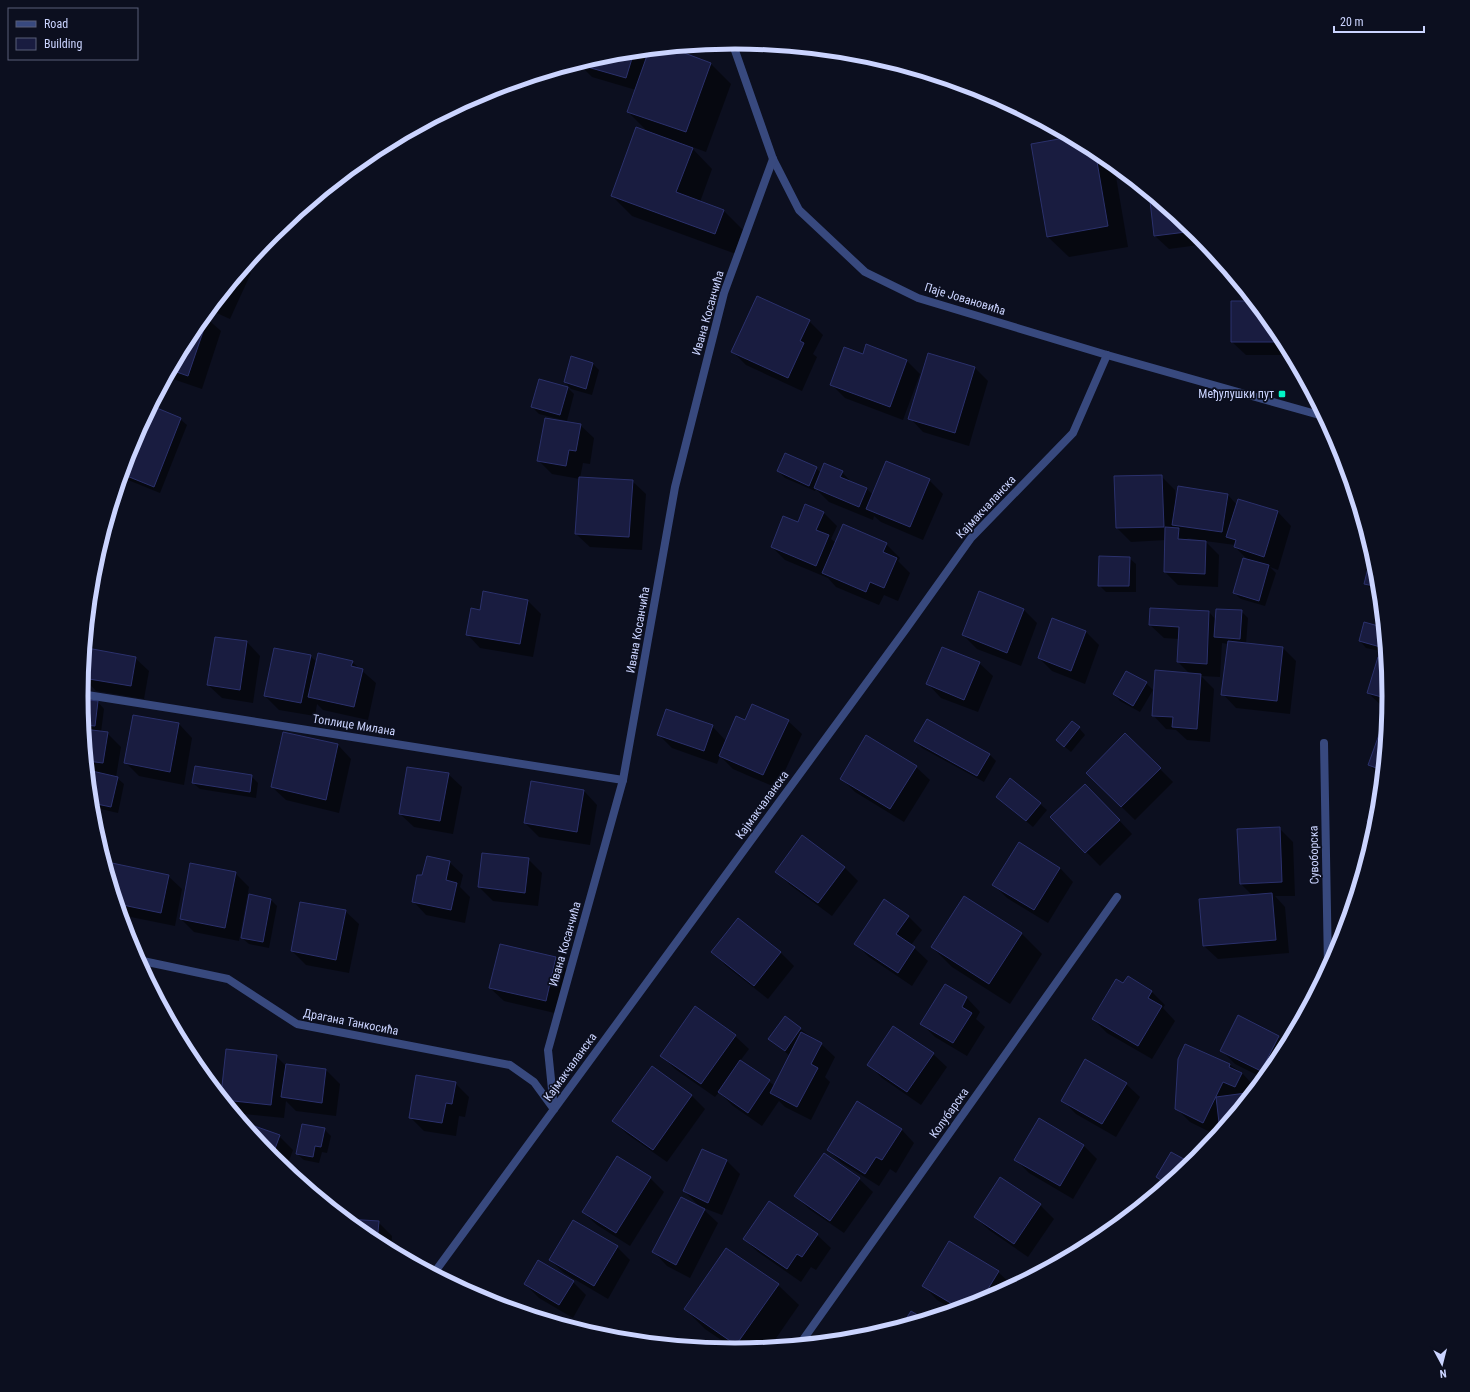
<svg xmlns="http://www.w3.org/2000/svg" width="1470" height="1392" viewBox="0 0 1470 1392" font-family="'Roboto Condensed',sans-serif">
<style>
.shadow{fill:#0007;fill-rule:evenodd}
.building{fill:#191c40;stroke:#2b316c}
.lines{fill:none;stroke-linecap:round;stroke-linejoin:round}
.street{stroke:#38497e;stroke-width:8}
.poi-dot{fill:#02f4c6;stroke:#0c0f1f;stroke-width:1.5}
.labels{text-anchor:middle;stroke-width:3.5;stroke-linejoin:round;paint-order:stroke}
.street-label{font-size:12px;fill:#cbd4ff;stroke:#0c0f1f}
.poi-label{font-size:12px;fill:#cbd4ff;stroke:#0c0f1f;text-anchor:end}
.rim{fill:none;stroke:#cbd4ff;stroke-width:5}
</style>
<rect width="100%" height="100%" fill="#0c0f1f"/>
<g class="shadow">
<path d="M646,51L644,57L647,60L710,63L731,84L706,152L690,146L712,169L700,202L724,211L744,231L736,254L632,216L612,196L650,134L628,112L636,90L592,77L578,63L608,55Z"/>
<path d="M559,69L557,77L545,73Z"/>
<path d="M1071,138L1099,152L1114,165L1128,247L1069,257L1048,237Z"/>
<path d="M1151,201H1157L1198,234L1206,244L1169,249L1155,236Z"/>
<path d="M245,267L251,273L230,319L210,310Z"/>
<path d="M1232,302H1253L1279,333L1291,355H1246L1232,342Z"/>
<path d="M204,316L221,331L202,389L167,377L191,332Z"/>
<path d="M809,321L823,335L813,354L817,357L802,391L746,365L733,352Z"/>
<path d="M929,354L975,368L988,381L969,446L923,432L910,418Z"/>
<path d="M863,355L906,360L920,374L903,420L845,398L831,384Z"/>
<path d="M593,364L599,370L592,395L571,389L565,382Z"/>
<path d="M567,387L574,394L567,421L539,414L532,407Z"/>
<path d="M151,407L180,419L187,425L160,493L128,480L122,474L138,433Z"/>
<path d="M580,425L594,438L590,464L583,463L580,478L632,481L646,494L642,550L590,547L576,534L580,479L552,474L538,460Z"/>
<path d="M786,454L816,468L821,473L842,472L853,484L867,489L873,495L929,480L943,494L923,540L881,522L874,516L873,520L829,502L816,489L815,491L785,478L778,471Z"/>
<path d="M1161,476L1175,490L1176,504L1228,495L1237,505L1239,500L1278,512L1291,526L1278,570L1270,567L1276,573L1265,606L1241,599L1234,593L1248,560L1235,547V545L1205,541L1219,555L1218,587L1178,585L1165,572L1166,540L1131,542L1117,528L1115,477ZM1187,538L1201,540V541H1190Z"/>
<path d="M823,512L837,526L831,539L836,543L886,544L900,558L898,561L910,573L898,601L884,595L879,605L836,587L828,578L785,560L772,547L798,523Z"/>
<path d="M1372,554L1376,569L1379,597L1365,583Z"/>
<path d="M1129,558L1136,564V592H1106L1099,585Z"/>
<path d="M528,601L541,614L533,657L480,648L467,634L481,611Z"/>
<path d="M1023,609L1037,623L1021,666L977,649L963,635Z"/>
<path d="M1241,611L1248,618L1246,644L1283,648L1296,661L1290,714L1236,708L1223,694L1228,644L1222,643L1220,677L1201,676L1214,689L1210,742L1187,740L1176,730L1166,729L1153,715L1191,675L1178,662L1179,639L1164,638L1150,625L1209,612L1216,620Z"/>
<path d="M1364,623L1382,628L1385,652L1366,648L1360,641Z"/>
<path d="M1086,632L1099,645L1085,684L1052,671L1039,658Z"/>
<path d="M247,642L260,656L253,703L222,698L208,685Z"/>
<path d="M88,649L135,658L149,671L144,699L96,691L83,677Z"/>
<path d="M310,656L317,662H352L376,683L368,720L323,710L317,704L315,716L279,710L265,696Z"/>
<path d="M1378,658L1385,660L1389,696L1388,708L1382,706L1368,693Z"/>
<path d="M979,663L993,676L978,712L941,698L928,684Z"/>
<path d="M1146,683L1153,690L1140,712L1120,701L1114,694Z"/>
<path d="M81,700L98,702L104,709L101,732L107,733L121,747L116,777L124,784L118,813L92,807L90,785L93,773L89,772Z"/>
<path d="M745,721H788L802,734L777,788L733,769L720,756L717,764L672,748L658,734L712,726L726,741Z"/>
<path d="M1385,722L1386,723L1381,777L1369,765Z"/>
<path d="M179,724L192,738L184,785L139,776L126,763Z"/>
<path d="M1079,728L1085,735L1071,752L1064,746Z"/>
<path d="M1125,734L1173,782L1135,820L1087,773Z"/>
<path d="M915,741L989,754L996,761L984,782L922,748Z"/>
<path d="M338,745L351,759L339,813L286,800L272,787Z"/>
<path d="M916,767L930,780L904,822L855,792L841,778Z"/>
<path d="M448,774L462,787L453,834L414,827L400,814Z"/>
<path d="M251,776L258,783L256,798L200,789L193,783Z"/>
<path d="M584,791L597,805L590,845L539,837L525,823Z"/>
<path d="M1379,795L1376,824L1375,828L1369,822Z"/>
<path d="M997,797L1040,804L1047,810L1033,827Z"/>
<path d="M1098,798L1132,834L1100,866L1052,817Z"/>
<path d="M1279,828L1293,842L1295,896H1275L1285,907L1289,953L1218,959L1204,946L1252,895L1241,884Z"/>
<path d="M96,830L106,841L103,855Z"/>
<path d="M528,859L542,873L538,906L493,901L479,887Z"/>
<path d="M105,862L108,864L168,876L182,889L175,926L121,915Z"/>
<path d="M449,862L463,875L460,887L470,897L465,923L426,915L413,901L423,877Z"/>
<path d="M844,867L858,881L832,916L790,885L777,872Z"/>
<path d="M1060,868L1073,882L1048,923L1007,898L993,884Z"/>
<path d="M235,873L249,887L239,941L194,932L181,919Z"/>
<path d="M271,900L277,906L269,948L249,944L242,938Z"/>
<path d="M345,911L359,924L349,973L306,965L292,951Z"/>
<path d="M908,916L922,930L911,945L928,961L912,986L869,957L855,943Z"/>
<path d="M739,920L781,953L794,966L768,999L726,966L713,952Z"/>
<path d="M1021,933L1042,954L1010,1004L952,967L932,947Z"/>
<path d="M500,945L556,958L569,972L559,1014L504,1001L490,988Z"/>
<path d="M1124,984L1151,991L1165,1005L1163,1008L1175,1021L1152,1059L1107,1033L1093,1019Z"/>
<path d="M945,985L967,998L980,1012L976,1019L985,1027L967,1056L935,1037L921,1023Z"/>
<path d="M785,1018L821,1044L835,1057L825,1077L830,1082L811,1120L785,1107L779,1101L762,1126L733,1106L719,1092L715,1097L675,1069L661,1055L735,1036L749,1049L740,1061L775,1086L790,1056L770,1039Z"/>
<path d="M1278,1037L1286,1045L1279,1060L1263,1078L1235,1064L1221,1050Z"/>
<path d="M1186,1046L1230,1065L1242,1073L1255,1087L1221,1130L1220,1128L1216,1135L1190,1122L1176,1108Z"/>
<path d="M227,1051L276,1056L286,1066L326,1070L340,1084L336,1116L296,1111L286,1101L284,1118L235,1113L222,1096Z"/>
<path d="M933,1054L947,1067L921,1105L882,1078L868,1064Z"/>
<path d="M653,1067L692,1096L705,1109L667,1162L627,1134L614,1121Z"/>
<path d="M455,1083L469,1097L465,1117L459,1116L456,1136L424,1131L410,1117Z"/>
<path d="M1126,1084L1140,1097L1116,1137L1076,1114L1062,1100Z"/>
<path d="M244,1124L279,1136L293,1150L286,1169L272,1158Z"/>
<path d="M324,1129L331,1136L327,1153L322,1152L319,1163L304,1160L297,1154Z"/>
<path d="M901,1129L914,1143L896,1173L890,1169L879,1186L842,1163L828,1150Z"/>
<path d="M1084,1146L1097,1159L1073,1199L1029,1173L1016,1160Z"/>
<path d="M1172,1153L1191,1164L1165,1185L1157,1177Z"/>
<path d="M727,1161L740,1174L722,1215L701,1207L718,1223L690,1278L667,1266L654,1252L700,1207L684,1191Z"/>
<path d="M650,1178L664,1192L630,1246L597,1225L583,1212Z"/>
<path d="M859,1179L873,1192L844,1233L809,1209L795,1195Z"/>
<path d="M1040,1205L1054,1219L1028,1257L989,1230L975,1217Z"/>
<path d="M378,1222L392,1236L391,1250L371,1240Z"/>
<path d="M817,1235L831,1248L816,1270L811,1267L801,1282L758,1252L744,1239Z"/>
<path d="M617,1247L630,1260L608,1299L564,1273L550,1260Z"/>
<path d="M998,1272L1012,1285L1011,1286L985,1300L954,1310L937,1300L924,1286Z"/>
<path d="M573,1282L586,1295L573,1318L539,1298L525,1284Z"/>
<path d="M778,1285L799,1305L770,1347L736,1350L705,1329L685,1309Z"/>
</g>
<g class="building">
<path d="M671,48L711,63L686,132L627,112L649,50Z"/>
<path d="M634,52L626,78L577,64L608,55Z"/>
<path d="M636,127L693,148L676,192L724,210L715,234L611,196Z"/>
<path d="M1070,137L1095,150L1108,226L1047,237L1031,144Z"/>
<path d="M1156,200L1194,231L1154,236L1150,201Z"/>
<path d="M757,296L810,320L800,341L804,343L788,378L731,352Z"/>
<path d="M1231,301H1252L1279,333L1284,342H1231Z"/>
<path d="M205,316L208,317L188,376L171,370L191,332Z"/>
<path d="M866,344L907,360L890,407L830,385L844,347L863,354Z"/>
<path d="M928,353L975,367L955,433L908,419Z"/>
<path d="M571,356L593,363L586,389L564,382Z"/>
<path d="M539,379L568,387L560,415L531,407Z"/>
<path d="M152,406L181,418L154,487L122,474L134,440Z"/>
<path d="M545,418L581,424L576,451L569,450L566,466L537,461Z"/>
<path d="M785,453L817,467L809,486L777,471Z"/>
<path d="M886,461L930,479L910,527L866,509Z"/>
<path d="M824,463L843,471L840,477L867,488L859,507L814,488Z"/>
<path d="M1162,475L1164,527L1116,528L1114,476Z"/>
<path d="M579,477L633,480L629,537L575,534Z"/>
<path d="M1178,486L1228,494L1222,532L1172,525Z"/>
<path d="M1238,499L1278,511L1264,557L1234,547L1236,540L1226,537Z"/>
<path d="M805,504L824,512L816,530L829,535L816,566L771,547L783,516L798,522Z"/>
<path d="M843,524L887,543L883,552L897,558L884,588L870,582L866,592L822,573Z"/>
<path d="M1165,527L1179,528L1178,539L1206,541L1205,574L1164,572Z"/>
<path d="M1372,552L1376,569L1378,587L1364,584Z"/>
<path d="M1099,556L1130,557L1129,586H1098Z"/>
<path d="M1243,558L1269,565L1259,601L1233,593Z"/>
<path d="M483,591L528,600L520,644L466,635L471,608L480,610Z"/>
<path d="M979,591L1024,609L1007,653L962,635Z"/>
<path d="M1150,608L1209,611L1207,664L1177,662L1179,627L1149,625Z"/>
<path d="M1216,609L1242,610L1240,639L1214,637Z"/>
<path d="M1052,618L1086,631L1071,671L1038,658Z"/>
<path d="M1364,622L1382,627L1384,648L1359,641Z"/>
<path d="M215,637L247,641L240,690L207,685Z"/>
<path d="M1228,641L1283,647L1277,701L1221,695Z"/>
<path d="M942,647L980,662L964,700L926,684Z"/>
<path d="M87,648L136,657L131,686L83,678Z"/>
<path d="M274,648L311,655L301,703L264,696Z"/>
<path d="M318,653L353,661L351,666L363,669L354,707L308,697Z"/>
<path d="M1378,657L1385,659L1389,699L1367,693Z"/>
<path d="M1155,670L1201,674L1197,729L1172,727L1173,717L1152,716Z"/>
<path d="M1126,671L1147,682L1133,706L1113,694Z"/>
<path d="M81,699L98,701L95,726L84,725Z"/>
<path d="M752,704L789,720L763,775L719,756L736,716L745,720Z"/>
<path d="M666,709L713,725L704,751L657,735Z"/>
<path d="M133,715L179,723L170,772L124,763Z"/>
<path d="M927,719L990,754L977,776L914,741Z"/>
<path d="M1072,721L1080,727L1064,747L1056,740Z"/>
<path d="M1384,721L1386,722L1382,770L1368,765Z"/>
<path d="M84,729L108,732L103,763L87,761Z"/>
<path d="M283,732L338,744L326,800L271,787Z"/>
<path d="M1125,733L1161,768L1121,807L1086,773Z"/>
<path d="M866,735L917,766L890,809L840,779Z"/>
<path d="M195,766L252,775L250,792L192,783Z"/>
<path d="M407,767L449,773L440,821L399,814Z"/>
<path d="M92,771L118,777L111,807L92,803L89,782Z"/>
<path d="M1010,778L1041,803L1026,821L996,797Z"/>
<path d="M531,781L584,790L577,832L524,823Z"/>
<path d="M1085,784L1120,820L1085,853L1050,817Z"/>
<path d="M1380,792L1376,824V826L1367,822Z"/>
<path d="M1280,827L1282,882L1240,884L1237,829Z"/>
<path d="M802,835L845,867L818,903L775,872Z"/>
<path d="M1019,842L1060,868L1034,910L992,885Z"/>
<path d="M482,853L529,858L525,893L478,887Z"/>
<path d="M427,856L450,861L446,880L457,883L451,910L412,902L417,875H422Z"/>
<path d="M107,862L169,875L161,913L118,904L106,866Z"/>
<path d="M190,863L236,872L225,928L180,919Z"/>
<path d="M1272,893L1276,940L1203,946L1199,899Z"/>
<path d="M249,894L271,899L263,942L241,938Z"/>
<path d="M964,896L1022,933L989,984L931,947Z"/>
<path d="M884,899L909,916L896,934L915,947L898,973L854,944Z"/>
<path d="M300,902L346,910L336,960L291,951Z"/>
<path d="M738,918L781,952L754,986L711,952Z"/>
<path d="M500,944L556,957L546,1001L489,988Z"/>
<path d="M1128,976L1152,991L1148,998L1162,1006L1138,1046L1092,1019L1116,979L1123,983Z"/>
<path d="M945,984L967,997L962,1007L972,1013L953,1043L920,1024Z"/>
<path d="M695,1006L736,1035L701,1084L660,1056Z"/>
<path d="M1238,1015L1279,1036L1261,1071L1220,1051Z"/>
<path d="M785,1016L801,1028L785,1051L768,1039Z"/>
<path d="M893,1026L934,1053L907,1092L867,1065Z"/>
<path d="M801,1032L822,1043L811,1064L818,1068L797,1107L770,1093Z"/>
<path d="M1185,1044L1230,1064L1229,1067L1242,1073L1235,1087L1223,1082L1203,1123L1175,1109L1178,1059Z"/>
<path d="M226,1049L277,1055L271,1105L224,1100L221,1095Z"/>
<path d="M1085,1059L1127,1083L1102,1124L1061,1101Z"/>
<path d="M740,1060L770,1080L748,1113L718,1092Z"/>
<path d="M286,1064L326,1069L322,1103L281,1097Z"/>
<path d="M652,1066L692,1095L653,1150L612,1121Z"/>
<path d="M416,1075L456,1082L452,1104L446,1103L442,1123L409,1118Z"/>
<path d="M1246,1093V1099L1220,1131L1216,1097Z"/>
<path d="M857,1101L902,1129L882,1160L876,1157L865,1174L827,1150Z"/>
<path d="M1039,1118L1084,1145L1060,1186L1014,1160Z"/>
<path d="M243,1122L280,1135L272,1157Z"/>
<path d="M302,1124L325,1128L321,1147L315,1146L313,1157L296,1154Z"/>
<path d="M702,1149L727,1160L708,1203L683,1191Z"/>
<path d="M1171,1152L1191,1163L1167,1184L1156,1177Z"/>
<path d="M824,1153L860,1178L830,1221L794,1196Z"/>
<path d="M617,1156L651,1177L616,1233L582,1212Z"/>
<path d="M1000,1177L1041,1204L1014,1244L974,1217Z"/>
<path d="M681,1197L705,1209L676,1265L652,1252Z"/>
<path d="M769,1201L818,1234L802,1257L797,1254L787,1269L743,1239Z"/>
<path d="M346,1219L379,1221L377,1243L371,1240Z"/>
<path d="M573,1220L618,1246L594,1286L549,1260Z"/>
<path d="M949,1241L999,1271L980,1302L959,1308L922,1286Z"/>
<path d="M726,1248L779,1284L736,1345L684,1309Z"/>
<path d="M538,1260L574,1281L559,1305L524,1284Z"/>
<path d="M911,1311L924,1319L902,1325Z"/>
</g>
<g class="lines">
<g class="street">
<path d="M732,42L773,159L799,210L865,272L918,298L1107,355L1323,416"/>
<path d="M81,694L623,780"/>
<path d="M1324,743L1328,967"/>
<path d="M138,960L228,979L297,1024L510,1065L534,1082L553,1108"/>
<path d="M554,1109L548,1050L623,780L675,487L724,293L773,159"/>
<path d="M434,1273L906,629L971,538L1073,433L1107,355"/>
<path d="M800,1344L1117,897"/>
</g>
</g>
<rect class="poi-dot" x="1278" y="390" width="8" height="8" rx="2"/>
<g class="labels">
<g class="street-label">
<text transform="translate(965 299) rotate(17)" y="4">Паје Јовановића</text>
<text transform="translate(708 313) rotate(-74)" y="4">Ивана Косанчића</text>
<text transform="translate(986 507) rotate(-47)" y="4">Кајмакчаланска</text>
<text transform="translate(638 630) rotate(-80)" y="4">Ивана Косанчића</text>
<text transform="translate(354 725) rotate(9)" y="4">Топлице Милана</text>
<text transform="translate(762 805) rotate(-54)" y="4">Кајмакчаланска</text>
<text transform="translate(1314 855) rotate(-91)" y="4">Сувоборска</text>
<text transform="translate(565 944) rotate(-74)" y="4">Ивана Косанчића</text>
<text transform="translate(351 1022) rotate(11)" y="4">Драгана Танкосића</text>
<text transform="translate(570 1067) rotate(-54)" y="4">Кајмакчаланска</text>
<text transform="translate(949 1113) rotate(-55)" y="4">Колубарска</text>
</g>
<g class="poi-label">
<text x="1274" y="398">Међулушки пут</text>
</g>
</g>
<path d="M0 0H1470V1392H0ZM88 696a647 647 0 1 1 1294 0a647 647 0 1 1-1294 0Z" fill="#0c0f1f" fill-rule="evenodd"/>
<path class="rim" d="M88 696a647 647 0 1 1 1294 0a647 647 0 1 1-1294 0Z"/>
<rect x="8" y="8" width="130" height="52" fill="#0c0f1f" stroke="#585e79"/>
<rect x="16" y="21" width="20" height="6" fill="#38497e" stroke="#585e79"/>
<text x="44" y="28" font-size="12" fill="#cbd4ff">Road</text>
<rect x="16" y="38" width="20" height="12" fill="#191c40" stroke="#585e79"/>
<text x="44" y="48" font-size="12" fill="#cbd4ff">Building</text>
<g transform="translate(1442 1364) rotate(173)" stroke="#0c0f1f" stroke-width="3" paint-order="stroke">
<path d="M0-3L7 15L0 10L-7 15Z" fill="#cbd4ff"/>
<text y="-6" font-size="11" font-weight="bold" text-anchor="middle" fill="#cbd4ff">N</text>
</g>
<path d="M1334 26v6h90v-6" fill="none" stroke="#cbd4ff" stroke-width="2"/>
<text x="1340" y="26" font-size="12" fill="#cbd4ff" stroke="#0c0f1f" stroke-width="3" paint-order="stroke">20 m</text>
</svg>
